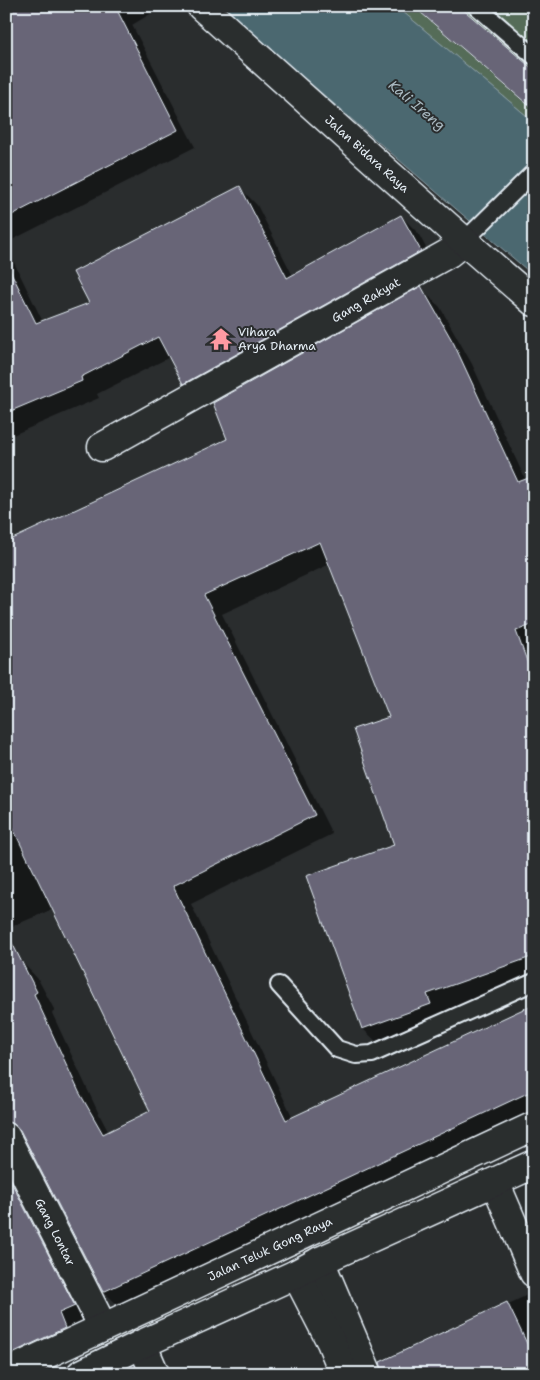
<svg xmlns="http://www.w3.org/2000/svg" width="540" height="1380" viewBox="0 0 540 1380" font-family="'Shantell Sans',sans-serif">
<style>
.green{fill:#556c58;stroke:#9eaea8}
.water{fill:#4c6770;stroke:#8a9ea6}
.shadow{fill:#0007}
.building{fill:#676577;stroke:#e8f1f8}
.lines{fill:none;stroke-linecap:round;stroke-linejoin:round}
.service-casing{stroke:#e8f1f8;stroke-width:20}
.minor-casing{stroke:#e8f1f8;stroke-width:31}
.tertiary-casing{stroke:#e8f1f8;stroke-width:31}
.secondary-casing{stroke:#e8f1f8;stroke-width:31}
.service{stroke:#2a2d2e;stroke-width:16}
.minor{stroke:#2a2d2e;stroke-width:28}
.tertiary{stroke:#2a2d2e;stroke-width:28}
.secondary{stroke:#2a2d2e;stroke-width:28}
.labels{text-anchor:middle;stroke-width:4;stroke-linejoin:round;paint-order:stroke}
.street-label{font-size:12px;fill:#e8f1f8;stroke:#2a2d2e}
.poi-label{font-size:12px;fill:#e8f1f8;stroke:#2a2d2e;text-anchor:start}
.water-label{font-size:14px;font-style:italic;fill:#aabac2;stroke:#2a2d2e}
</style>
<rect width="100%" height="100%" fill="#2a2d2e"/>
<filter id="ink" filterUnits="userSpaceOnUse"><feTurbulence type="fractalNoise" baseFrequency=".02" numOctaves="2"/><feDisplacementMap in="SourceGraphic" scale="10" xChannelSelector="R" yChannelSelector="G"/><feConvolveMatrix kernelMatrix="1 2 1 2 8 2 1 2 1" color-interpolation-filters="sRGB"/></filter>
<g filter="url(#ink)">
<path class="green" d="M396,6H534V122Z"/>
<path class="water" d="M220,6H396L534,122V276Z"/>
<g class="shadow">
<path d="M6,6H146L152,13L132,25L195,147L6,243Z"/>
<path d="M412,6H457L534,72V111Z"/>
<path d="M240,188L257,205L293,276L401,216L418,233L437,268L201,400L184,383L170,357L97,394L99,398L6,438V246L43,322L90,304Z"/>
<path d="M421,288L440,307L472,364L526,481L534,478V981L444,1012L448,1023L382,1047L363,1029L308,877L395,845L391,717L330,564L222,614L332,834L191,904L293,1118L534,1005V1117L123,1310L104,1292L26,1140L17,1142L92,1325L6,1374V955L20,960L38,979L55,1011L52,1013L98,1112L109,1133L151,1112L53,909L6,929V818L9,817L229,440Z"/>
<path d="M6,453L11,463L6,465Z"/>
<path d="M534,1292V1374L384,1362Z"/>
</g>
<g class="building">
<path d="M6,6H115L178,130L6,218Z"/>
<path d="M413,6H459L534,70V110Z"/>
<path d="M240,186L287,278L401,215L421,251L183,384L158,337L81,377L82,381L6,413V262L36,323L89,303L73,272Z"/>
<path d="M421,286L454,344L518,482L534,476V624L516,631L534,680V956L427,994L431,1004L362,1029L306,876L394,845L353,729L389,717L320,542L204,595L315,815L173,886L286,1120L534,1004V1090L103,1292L20,1130L14,1124L6,1121V931L37,992L34,994L79,1092L103,1134L150,1111L6,814V542L227,439L213,403Z"/>
<path d="M6,1172L75,1306L59,1313L65,1328L6,1356Z"/>
<path d="M507,1302L534,1358V1374H383L380,1362Z"/>
</g>
<g class="lines">
<defs>
<g id="service">
<path d="M476,6L534,56"/>
<path d="M464,241L534,172"/>
<path d="M279,985L337,1049L356,1055L372,1054L534,982"/>
</g>
<g id="minor">
<path d="M102,447L449,253L464,241"/>
<path d="M6,1137L103,1327"/>
<path d="M495,1182L534,1273"/>
<path d="M320,1261L368,1374"/>
<path d="M296,1274L331,1342L344,1374"/>
<path d="M142,1344L155,1374"/>
</g>
<path id="tertiary" d="M201,6L464,241L534,302"/>
<g id="secondary">
<path d="M6,1373L534,1126"/>
<path d="M81,1374L142,1344L296,1274L320,1261L534,1164"/>
</g>
</defs>
<use href="#service" class="service-casing"/>
<use href="#minor" class="minor-casing"/>
<use href="#tertiary" class="tertiary-casing"/>
<use href="#secondary" class="secondary-casing"/>
<use href="#service" class="service"/>
<use href="#minor" class="minor"/>
<use href="#tertiary" class="tertiary"/>
<use href="#secondary" class="secondary"/>
</g>
</g>
<defs>
<symbol id="temple-bare" viewBox="-9 -9 18 18"><path d="M0-6L5-2H3V0L6.5 2.5H4V6H1.5V3h-3V6H-4V2.5H-6.5L-3 0V-2H-5Z" fill="#ff9aa2" stroke="#2a2d2e" stroke-width="2.5" paint-order="stroke"/></symbol>
</defs>
<g fill-rule="evenodd">
<use href="#temple-bare" x="205" y="323" width="32" height="32"/>
</g>
<g class="labels">
<g class="street-label">
<text transform="translate(367 154) rotate(42)" y="4">Jalan Bidara Raya</text>
<text transform="translate(366 300) rotate(-30)" y="4">Gang Rakyat</text>
<text transform="translate(55 1232) rotate(63)" y="4">Gang Lontar</text>
<text transform="translate(270 1249) rotate(-25)" y="4">Jalan Teluk Gong Raya</text>
</g>
<g class="poi-label">
<text x="238" y="336">Vihara<tspan x="238" dy="14">Arya Dharma</tspan></text>
</g>
<g class="water-label">
<text transform="translate(417 105) rotate(40)" y="5">Kali Ireng</text>
</g>
</g>
<rect width="540" height="1380" fill="none" stroke="#2a2d2e" stroke-width="25"/>
<rect x="12" y="12" width="515" height="1355" fill="none" stroke="#e8f1f8" stroke-width="2" filter="url(#ink)"/>
</svg>
